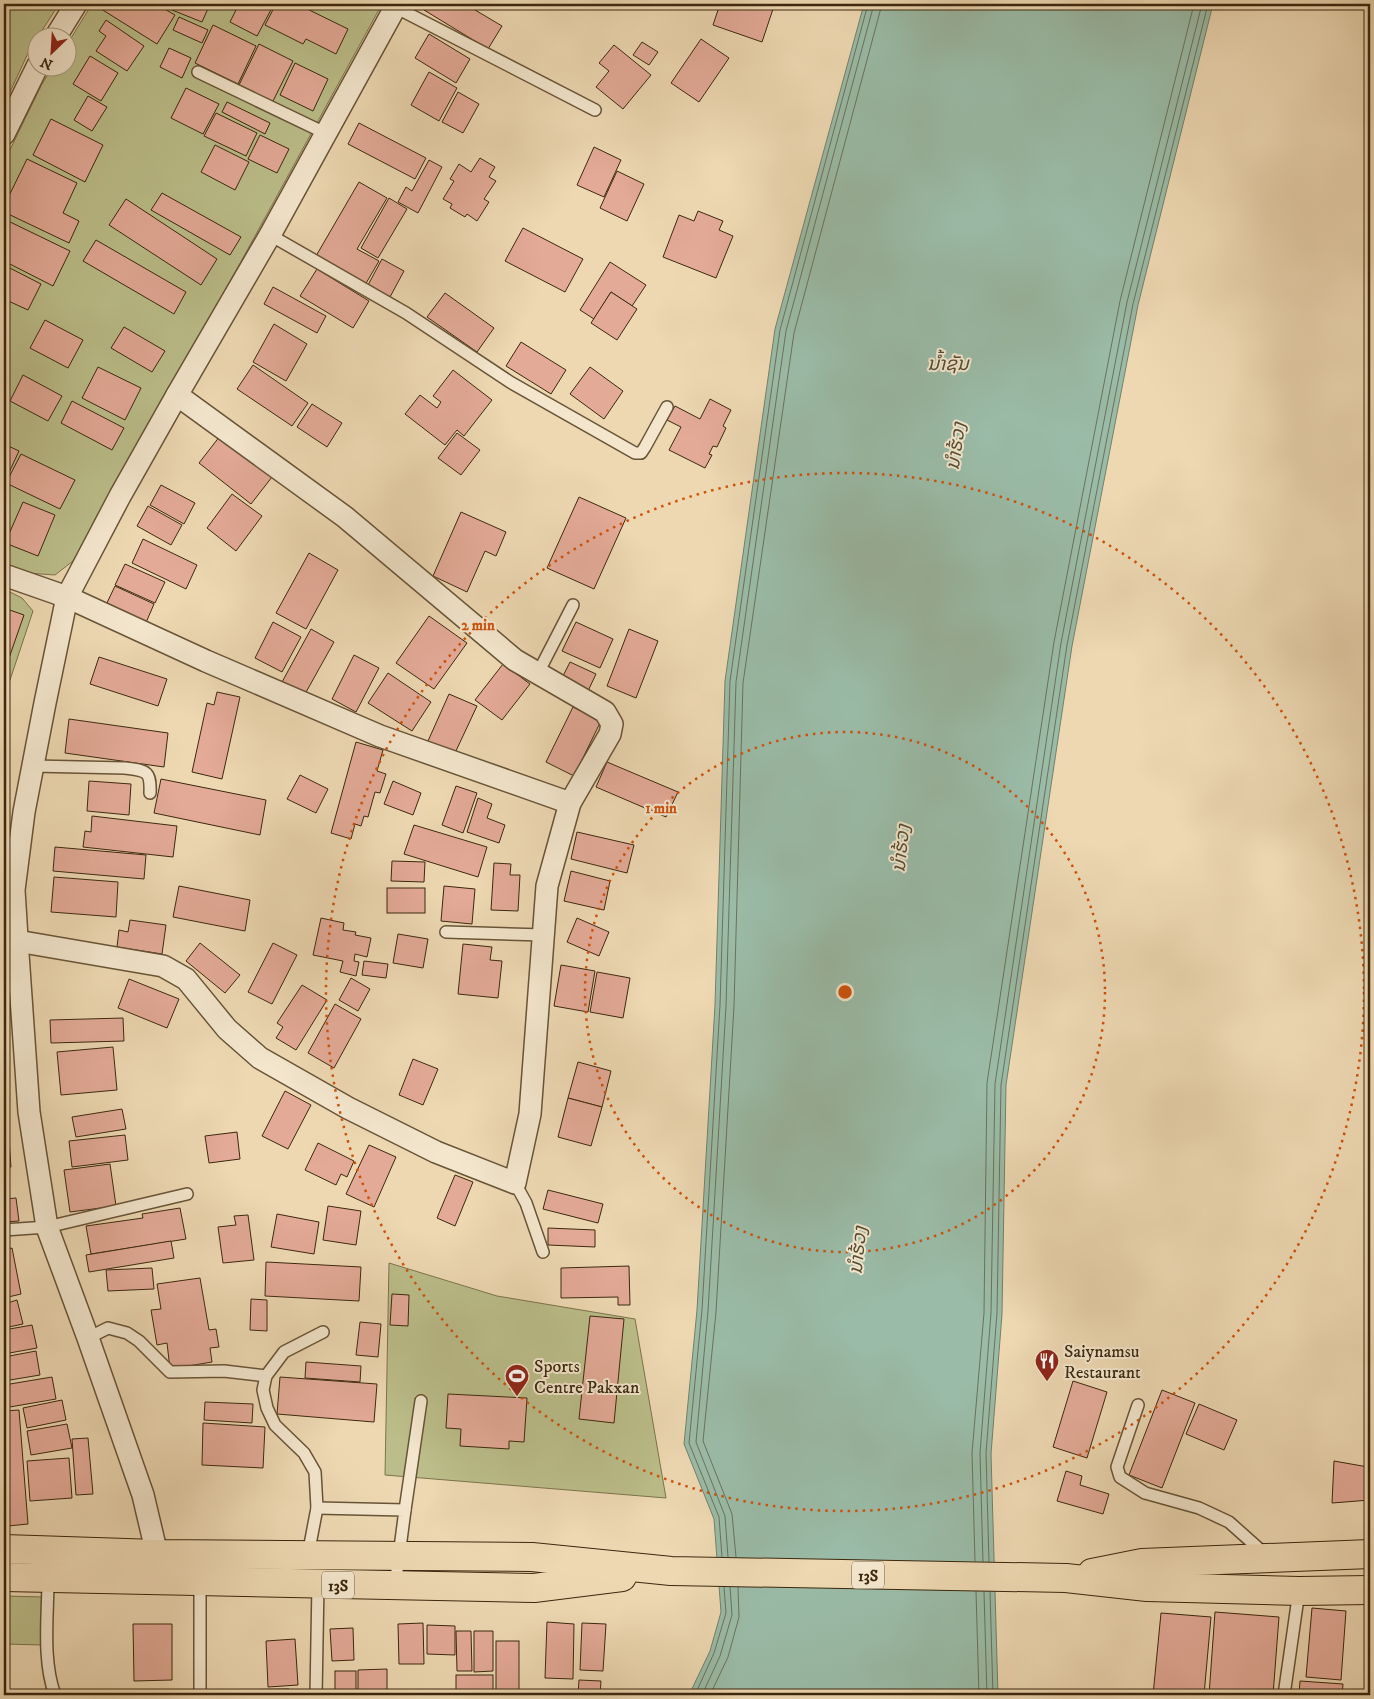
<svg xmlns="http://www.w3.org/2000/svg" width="1374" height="1699" viewBox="0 0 1374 1699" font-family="'IM FELL DW Pica','Noto Sans Lao',serif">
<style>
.green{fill:#bbbe8a;stroke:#7c734c}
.water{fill:#9abba7;stroke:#74806a}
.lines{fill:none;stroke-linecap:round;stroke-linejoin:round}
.shore{stroke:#6b725a;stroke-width:1}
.building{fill:#e3aa97;stroke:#3c280e}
.service-casing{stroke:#685437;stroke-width:14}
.minor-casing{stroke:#685437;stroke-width:24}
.trunk-casing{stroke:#3c280e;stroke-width:30}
.service{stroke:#f3e6cd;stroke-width:11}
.minor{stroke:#f3e6cd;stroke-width:21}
.trunk{stroke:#edd8b2;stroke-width:28}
.ring{fill:none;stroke:#ce520c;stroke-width:2.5;stroke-dasharray:2.5 5}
.labels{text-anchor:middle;stroke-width:4;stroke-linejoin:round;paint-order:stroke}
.shield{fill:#f3e6cd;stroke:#736147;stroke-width:1}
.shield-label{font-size:16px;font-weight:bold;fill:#3c280e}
.poi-label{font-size:18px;fill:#3c280e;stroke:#f3e6cd;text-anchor:start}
.water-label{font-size:19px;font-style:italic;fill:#544d34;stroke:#f3e6cd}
.centre{fill:#ce520c;stroke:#f3e6cd;stroke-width:2.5}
.ring-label{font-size:15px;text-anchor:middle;font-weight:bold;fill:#ce520c;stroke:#f3e6cd;stroke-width:4;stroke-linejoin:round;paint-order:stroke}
</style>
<rect width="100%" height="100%" fill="#edd8b2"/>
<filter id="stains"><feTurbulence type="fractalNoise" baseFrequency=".004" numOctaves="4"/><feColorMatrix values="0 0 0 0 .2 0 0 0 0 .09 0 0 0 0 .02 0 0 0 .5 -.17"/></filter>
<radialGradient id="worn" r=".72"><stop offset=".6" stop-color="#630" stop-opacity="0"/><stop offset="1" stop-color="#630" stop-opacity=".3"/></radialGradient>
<g class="green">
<path d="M4,4H59L29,51L4,105Z"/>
<path d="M92,4H382L243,258L73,561L55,575L27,573L4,565V162L42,84L52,68H68V43Z"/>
<path d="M4,589L22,598L33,611L9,683L4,706Z"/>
<path d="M389,1263L497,1296L635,1319L666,1498L385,1475Z"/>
<path d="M4,1596L44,1597L43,1645L4,1644Z"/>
</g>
<path class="water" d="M864,4H1213L1138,305L1072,646L1006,1085L1002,1314L991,1454L998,1695H689L710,1651L721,1612L714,1519L684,1444L697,1310L715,1005L725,681L775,329Z"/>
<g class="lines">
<g class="shore">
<path d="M722,1557L719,1517L689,1443L702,1310L720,1005L730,681L780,330L868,4"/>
<path d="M728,1557L725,1516L696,1442L708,1311L726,1006L736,682L786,331L874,4"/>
<path d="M736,1557L732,1514L703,1441L716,1312L734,1006L743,683L794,333L882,4"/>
<path d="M975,1561L972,1453L984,1313L987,1083L1054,642L1120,301L1194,4"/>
<path d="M983,1562L980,1453L991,1313L995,1084L1061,643L1127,302L1202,4"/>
<path d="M989,1562L986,1453L997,1313L1001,1085L1067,645L1133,304L1208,4"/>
<path d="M976,1591L979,1695"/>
<path d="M984,1592L987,1695"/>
<path d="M990,1592L993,1695"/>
<path d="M695,1695L714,1653L726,1613L724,1587"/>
<path d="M702,1695L720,1656L732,1615L730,1587"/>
<path d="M710,1695L728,1657L739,1617L738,1587"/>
</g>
</g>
<g class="building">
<path d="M99,4H156L175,15L157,44L98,7Z"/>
<path d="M175,4H210L202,22L172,10Z"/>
<path d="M224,4H274L257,36L230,22L236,10Z"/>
<path d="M276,4H297L348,29L336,54L306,39L303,44L265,25Z"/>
<path d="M303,4H315L313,8Z"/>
<path d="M428,4H465L502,26L488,49L424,10Z"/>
<path d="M720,4H759L773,9L762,42L713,25Z"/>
<path d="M179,17L208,30L202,43L173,30Z"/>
<path d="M106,20L144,46L127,71L96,51L106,36L99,31Z"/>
<path d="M213,25L256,46L238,84L195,63Z"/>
<path d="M429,34L470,59L456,83L415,58Z"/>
<path d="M701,39L729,58L699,102L671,83Z"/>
<path d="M642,42L658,52L649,65L633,55Z"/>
<path d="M259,44L293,61L272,103L238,87Z"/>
<path d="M614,45L651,75L623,109L596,87L609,71L599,63Z"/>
<path d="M169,48L191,58L182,78L160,67Z"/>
<path d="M90,56L118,73L101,101L73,84Z"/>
<path d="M295,63L328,79L313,111L280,95Z"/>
<path d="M429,72L457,88L439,121L411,105Z"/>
<path d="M186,88L219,104L203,134L171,118Z"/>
<path d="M458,92L479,104L463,133L442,122Z"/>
<path d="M88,96L107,107L92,131L74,120Z"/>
<path d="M227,102L270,123L265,134L222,112Z"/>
<path d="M216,113L257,133L246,156L204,136Z"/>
<path d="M51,119L103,145L85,182L33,155Z"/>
<path d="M359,123L426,158L415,179L348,144Z"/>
<path d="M260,135L289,149L277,173L248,159Z"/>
<path d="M215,145L249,162L235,190L201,172Z"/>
<path d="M594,147L621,160L604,197L577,185Z"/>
<path d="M480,158L495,167L489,177L496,181L484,199L489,202L477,221L467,214L465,217L450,208L452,204L443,199L454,181L450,179L459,164L471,172Z"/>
<path d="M27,159L77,183L63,213L79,221L69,243L4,212V206Z"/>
<path d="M429,160L442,167L418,213L398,202L406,187L412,191Z"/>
<path d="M617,171L644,184L627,221L600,208Z"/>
<path d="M359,182L387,198L357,249L379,261L365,285L316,256Z"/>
<path d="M162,193L241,237L230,255L151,210Z"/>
<path d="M389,198L407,209L378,258L361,248Z"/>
<path d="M126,199L217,259L201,285L109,225Z"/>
<path d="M698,211L723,221L719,230L733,236L716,278L663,257L679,215L694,221Z"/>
<path d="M4,219L70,251L53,286L4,261Z"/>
<path d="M523,228L583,259L565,292L505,261Z"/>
<path d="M96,240L186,292L174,314L83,261Z"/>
<path d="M382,259L404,271L390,297L368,285Z"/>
<path d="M610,262L646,285L632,306L611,292L594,319L580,310Z"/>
<path d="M4,265L41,284L28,310L4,299Z"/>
<path d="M317,269L369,301L353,328L300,296Z"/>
<path d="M273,287L326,316L317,333L264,304Z"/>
<path d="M611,292L637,309L617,340L591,323Z"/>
<path d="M445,293L494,328L477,352L427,317Z"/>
<path d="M45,320L83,340L68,368L30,348Z"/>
<path d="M274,324L307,344L286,381L253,362Z"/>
<path d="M124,327L165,351L152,372L111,348Z"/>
<path d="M521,342L566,370L551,394L506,366Z"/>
<path d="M253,365L308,403L292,426L237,389Z"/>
<path d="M98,367L141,388L125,420L82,398Z"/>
<path d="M590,367L623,391L604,419L570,394Z"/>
<path d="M453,370L492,400L464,436L457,430L445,445L405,414L420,395L437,408L441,402L433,396Z"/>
<path d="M23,375L62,396L48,421L10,401Z"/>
<path d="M710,399L731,410L723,426L726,428L717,447L713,446L709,454L712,455L705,468L669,450L681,427L667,420L675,406L700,419Z"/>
<path d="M72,401L124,428L112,450L61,423Z"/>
<path d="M312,404L342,423L327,447L297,427Z"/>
<path d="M457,433L480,450L461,475L438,458Z"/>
<path d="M220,436L272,477L251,504L199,463Z"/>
<path d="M4,444L19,451L6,479L4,478Z"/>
<path d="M21,454L75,480L60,509L6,483Z"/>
<path d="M161,485L195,503L184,524L150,505Z"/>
<path d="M232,494L262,516L236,551L207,528Z"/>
<path d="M579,497L626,518L594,589L547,568Z"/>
<path d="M23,502L55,515L38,556L5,543Z"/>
<path d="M148,506L182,525L171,545L137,526Z"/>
<path d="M461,512L506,532L496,556L485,551L467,592L433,576Z"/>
<path d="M143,539L197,565L186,589L132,563Z"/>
<path d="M309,553L338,570L306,629L276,613Z"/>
<path d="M125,564L165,582L155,603L115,585Z"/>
<path d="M115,586L154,604L145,625L105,607Z"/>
<path d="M4,608L24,615L9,658L4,656Z"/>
<path d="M429,616L467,643L434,689L396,663Z"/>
<path d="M273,622L301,637L282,672L255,658Z"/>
<path d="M576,622L613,639L600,668L562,651Z"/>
<path d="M311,629L334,642L305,694L282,682Z"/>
<path d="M629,629L658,641L636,698L607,686Z"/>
<path d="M354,655L379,668L356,712L332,699Z"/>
<path d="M99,657L167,679L158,706L90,684Z"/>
<path d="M570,662L596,674L588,691L562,678Z"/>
<path d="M503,664L530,684L502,720L475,700Z"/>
<path d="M388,673L431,702L412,731L368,703Z"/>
<path d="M217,692L240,697L222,779L192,772L207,703L214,705Z"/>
<path d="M449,694L477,706L455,753L428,741Z"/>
<path d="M573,707L601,721L574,776L546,762Z"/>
<path d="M69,719L168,733L164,767L65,753Z"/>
<path d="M356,742L383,750L377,771L386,774L380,793L375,792L368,817L364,816L361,826L355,824L351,839L331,833Z"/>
<path d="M607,762L678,792L666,817L596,787Z"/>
<path d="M300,775L328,789L316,813L287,799Z"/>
<path d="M161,779L266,800L260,835L154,813Z"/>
<path d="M89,781L131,784L129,815L87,811Z"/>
<path d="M393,781L421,793L413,815L384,804Z"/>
<path d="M456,786L477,793L463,833L442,825Z"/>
<path d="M4,791H6L4,810Z"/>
<path d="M478,798L492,804L487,818L505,825L499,843L467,832Z"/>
<path d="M92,816L177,826L173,857L83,847L85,831L91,832Z"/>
<path d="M414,825L487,847L478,877L404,854Z"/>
<path d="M577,832L634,845L627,873L571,859Z"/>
<path d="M55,847L146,855L144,879L53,871Z"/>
<path d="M392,861L425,862L424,882L391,881Z"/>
<path d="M494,863L511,864L510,875H520L518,911L491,910Z"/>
<path d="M571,871L610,881L604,910L564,901Z"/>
<path d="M54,877L118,882L116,917L51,912Z"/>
<path d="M179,886L250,900L245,931L173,917Z"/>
<path d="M444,886L475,889L472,924L441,921Z"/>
<rect x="387" y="888" width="38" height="25"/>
<path d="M321,918L344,923L343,930L356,932L355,935L371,938L367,957L355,954L354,961L359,962L356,976L340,972L343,961L313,955Z"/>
<path d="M577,918L609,932L599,956L567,942Z"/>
<path d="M130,920L166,925L162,954L117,947L119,930L128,932Z"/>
<path d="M398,934L428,939L423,968L393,963Z"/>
<path d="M200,943L240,975L225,993L186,961Z"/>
<path d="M273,943L297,955L272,1004L248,992Z"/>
<path d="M463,944L492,947L490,960L502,961L498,998L458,994Z"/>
<path d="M364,961L388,964L386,978L362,975Z"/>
<path d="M561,965L595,971L588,1012L554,1006Z"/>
<path d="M597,972L630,978L623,1018L590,1012Z"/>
<path d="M351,978L370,989L358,1011L339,1000Z"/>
<path d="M129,979L179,999L167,1028L118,1008Z"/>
<path d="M302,985L327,1000L296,1050L276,1038L283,1027L277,1023Z"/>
<path d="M335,1004L361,1019L334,1068L308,1053Z"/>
<path d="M123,1018L124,1041L51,1043L50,1020Z"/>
<path d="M113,1047L117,1090L61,1095L57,1052Z"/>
<path d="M413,1059L438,1069L423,1105L399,1095Z"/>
<path d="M578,1062L611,1071L602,1107L568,1098Z"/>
<path d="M285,1091L311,1105L288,1149L262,1136Z"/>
<path d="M568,1098L602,1107L591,1146L558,1137Z"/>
<path d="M122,1109L126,1129L76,1137L72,1117Z"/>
<path d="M237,1132L240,1159L209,1163L205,1136Z"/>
<path d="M125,1135L128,1160L72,1167L69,1141Z"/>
<path d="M4,1140H9L11,1167L4,1168Z"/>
<path d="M318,1143L354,1161L347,1177L341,1174L336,1185L305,1170Z"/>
<path d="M369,1145L396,1157L374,1207L346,1194Z"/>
<path d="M110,1164L116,1206L70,1212L64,1170Z"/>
<path d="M455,1175L473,1182L455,1226L437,1218Z"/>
<path d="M548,1190L603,1204L598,1223L543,1209Z"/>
<path d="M16,1198L19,1221L4,1222V1199Z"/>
<path d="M328,1206L361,1211L356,1245L323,1240Z"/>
<path d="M180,1208L186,1239L91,1254L86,1226L143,1218L142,1214Z"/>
<path d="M277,1214L319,1222L314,1254L271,1247Z"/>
<path d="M248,1215L254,1260L223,1263L218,1227L236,1225L234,1216Z"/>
<path d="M548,1228L595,1230V1247L548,1245Z"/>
<path d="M171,1241L174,1258L89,1272L86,1255Z"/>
<path d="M12,1248L21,1294L4,1298V1250Z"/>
<path d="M266,1262L361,1267L359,1301L265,1296Z"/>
<path d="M629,1266L630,1305H618V1297L561,1298V1268Z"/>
<path d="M152,1268L154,1289L108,1291L106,1270Z"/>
<path d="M200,1278L209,1330L216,1329L219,1347L210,1348L212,1362L170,1369L167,1343L157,1345L151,1310L161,1309L157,1284Z"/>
<path d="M392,1294L409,1295L408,1326L390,1325Z"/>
<path d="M251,1299L267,1300V1331L250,1330Z"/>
<path d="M17,1300L23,1324L4,1328V1304Z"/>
<path d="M590,1316L624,1319L614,1423L579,1419Z"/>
<path d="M360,1322L381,1324L378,1357L356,1355Z"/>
<path d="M32,1325L37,1348L4,1354V1330Z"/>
<path d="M36,1351L40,1375L4,1381V1357Z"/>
<path d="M306,1362L361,1366L360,1382L305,1378Z"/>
<path d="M52,1377L56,1399L4,1408V1385Z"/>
<path d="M280,1377L377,1384L374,1422L277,1414Z"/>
<path d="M1073,1381L1107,1392L1087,1458L1053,1447Z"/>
<path d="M1162,1390L1195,1403L1162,1488L1129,1475Z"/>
<path d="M448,1394L527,1398L524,1442L509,1441V1449L460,1446L461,1429L446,1428Z"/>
<path d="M62,1400L66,1420L27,1428L23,1408Z"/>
<path d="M205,1402L253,1404L252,1423L204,1420Z"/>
<path d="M1199,1404L1237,1420L1224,1450L1186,1434Z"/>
<path d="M19,1410L28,1524L8,1526L4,1468V1411Z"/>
<path d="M203,1423L265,1427L263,1468L202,1465Z"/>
<path d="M67,1424L72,1448L31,1455L27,1431Z"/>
<path d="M88,1438L93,1494L76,1495L72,1439Z"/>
<path d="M1370,1446V1500L1332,1503L1334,1461L1368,1467Z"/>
<path d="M69,1458L72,1498L30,1501L27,1461Z"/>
<path d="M1066,1471L1082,1476L1080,1485L1109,1494L1103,1514L1057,1501Z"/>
<path d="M1312,1608L1346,1611L1341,1680L1306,1677Z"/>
<path d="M1215,1612L1279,1617L1273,1695H1209Z"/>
<path d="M1161,1613L1211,1617L1204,1695H1153Z"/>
<path d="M547,1622L574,1624L573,1679L545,1678Z"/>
<path d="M423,1623L424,1664H399L398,1624Z"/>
<path d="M582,1623L606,1624L603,1671L580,1670Z"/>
<path d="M133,1624H172V1680L134,1681Z"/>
<path d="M427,1625L455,1626V1655L427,1654Z"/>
<path d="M353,1628L354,1660L332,1661L330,1629Z"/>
<path d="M456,1631H471L472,1671H457Z"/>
<path d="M474,1631H493V1671L474,1672Z"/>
<path d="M295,1639L298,1685L268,1687L266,1641Z"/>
<rect x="496" y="1641" width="23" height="54"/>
<path d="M387,1669V1694H358V1670Z"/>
<rect x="335" y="1671" width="21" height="23"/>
<path d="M1370,1673V1695H1367Z"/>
<rect x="456" y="1675" width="37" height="20"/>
<path d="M579,1680L601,1681L600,1695H578Z"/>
<path d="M1300,1681L1343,1684L1342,1695H1299Z"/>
<path d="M289,1689L290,1695H226V1690Z"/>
<path d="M168,1692V1695H122V1694Z"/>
</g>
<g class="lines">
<defs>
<g id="service">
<path d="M395,7L595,110"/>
<path d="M198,72L325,133"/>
<path d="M270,235L406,313L510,382L635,453H641L645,447L667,407"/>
<path d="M538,673L573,605"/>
<path d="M33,766L125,768C146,771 151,770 150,793"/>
<path d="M446,932L544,935"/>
<path d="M515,1183L526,1203L543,1252"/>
<path d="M4,1230L47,1227L187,1194"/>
<path d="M88,1338L108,1328L127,1333L139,1341L170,1372L224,1371L266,1376"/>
<path d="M1138,1405L1117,1467L1120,1477L1145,1493L1199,1508L1229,1522L1266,1555"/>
<path d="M317,1508L405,1510L395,1586"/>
<path d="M405,1510L421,1401"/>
<path d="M308,1555L317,1508L315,1472L304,1453L275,1425L267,1408L263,1390L266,1376L284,1352L323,1332"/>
<path d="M48,1578C48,1616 42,1660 55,1695"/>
<path d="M200,1582V1695"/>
<path d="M316,1695L318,1584"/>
<path d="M1284,1695L1299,1591"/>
</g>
<g id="minor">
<path d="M55,38L76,4"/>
<path d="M4,134L38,65"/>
<path d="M4,575L67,597L206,661L380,736L570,803"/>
<path d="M17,941L163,966L186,979L227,1029L260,1058L348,1108L436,1152L515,1183L530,1114L547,886L570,803L610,734L612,724L605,712L515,660L345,517L177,395"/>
<path d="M160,1567L143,1495L88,1338L47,1227L29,1112L18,954L14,890L24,812L45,703L67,597L120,496L177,395L270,235L397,4"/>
</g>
<g id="trunk">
<path d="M4,1549L157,1554L532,1557L671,1571L1066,1578L1147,1587L1299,1591L1370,1590"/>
<path d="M1092,1573L1142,1563L1370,1554"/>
<path d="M4,1577L534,1588L622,1577"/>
</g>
</defs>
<use href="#service" class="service-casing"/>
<use href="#minor" class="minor-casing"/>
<use href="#trunk" class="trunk-casing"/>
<use href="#service" class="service"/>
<use href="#minor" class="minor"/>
<use href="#trunk" class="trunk"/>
</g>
<g class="ring">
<circle cx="845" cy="992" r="260"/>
<circle cx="845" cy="992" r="519"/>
</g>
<defs>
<symbol id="restaurant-pin" viewBox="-11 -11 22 30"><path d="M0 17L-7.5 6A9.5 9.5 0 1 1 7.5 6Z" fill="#8f2418" stroke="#f3e6cd"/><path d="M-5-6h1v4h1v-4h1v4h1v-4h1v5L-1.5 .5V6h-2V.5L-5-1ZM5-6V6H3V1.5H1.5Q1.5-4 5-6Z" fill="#fff"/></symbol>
<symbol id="stadium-pin" viewBox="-11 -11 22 30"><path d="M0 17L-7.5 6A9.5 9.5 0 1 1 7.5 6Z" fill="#8f2418" stroke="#f3e6cd"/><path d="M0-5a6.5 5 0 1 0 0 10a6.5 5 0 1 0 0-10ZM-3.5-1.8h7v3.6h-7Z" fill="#fff"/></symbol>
</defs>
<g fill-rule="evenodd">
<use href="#restaurant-pin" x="1033" y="1347" width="28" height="38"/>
<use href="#stadium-pin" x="503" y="1362" width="28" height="38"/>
</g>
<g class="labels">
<g class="shield">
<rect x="852" y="1561.5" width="32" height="27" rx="4"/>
<rect x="322" y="1571.5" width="32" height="27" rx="4"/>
</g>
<g class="shield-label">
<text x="868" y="1581">13S</text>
<text x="338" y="1591">13S</text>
</g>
<g class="poi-label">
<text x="1064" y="1357">Saiynamsu<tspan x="1064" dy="21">Restaurant</tspan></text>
<text x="534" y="1372">Sports<tspan x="534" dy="21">Centre Pakxan</tspan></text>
</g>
<g class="water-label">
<text x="948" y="370">ນ້ຳຊັນ</text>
<text transform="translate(955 446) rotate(-82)" y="7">ນຳ້ຮວງ</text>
<text transform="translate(900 848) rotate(-84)" y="7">ນຳ້ຮວງ</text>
<text transform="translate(857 1250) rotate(-84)" y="7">ນຳ້ຮວງ</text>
</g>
</g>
<circle cx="845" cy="992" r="8" class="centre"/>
<g class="ring-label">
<text x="478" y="630">2 min</text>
<text x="661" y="813">1 min</text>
</g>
<rect width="1374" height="1699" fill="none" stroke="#edd8b2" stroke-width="20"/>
<rect x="5" y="5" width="1364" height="1689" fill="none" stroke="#3c280e" stroke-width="2.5"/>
<rect x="10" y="10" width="1354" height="1679" fill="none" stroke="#3c280e"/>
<g transform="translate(52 52) rotate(205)"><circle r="24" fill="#f3e6cd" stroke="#aa9a81"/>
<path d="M0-4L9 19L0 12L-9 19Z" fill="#8f2418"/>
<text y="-8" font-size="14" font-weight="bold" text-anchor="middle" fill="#3c280e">N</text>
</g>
<rect width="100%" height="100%" filter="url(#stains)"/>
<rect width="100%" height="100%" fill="url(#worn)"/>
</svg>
